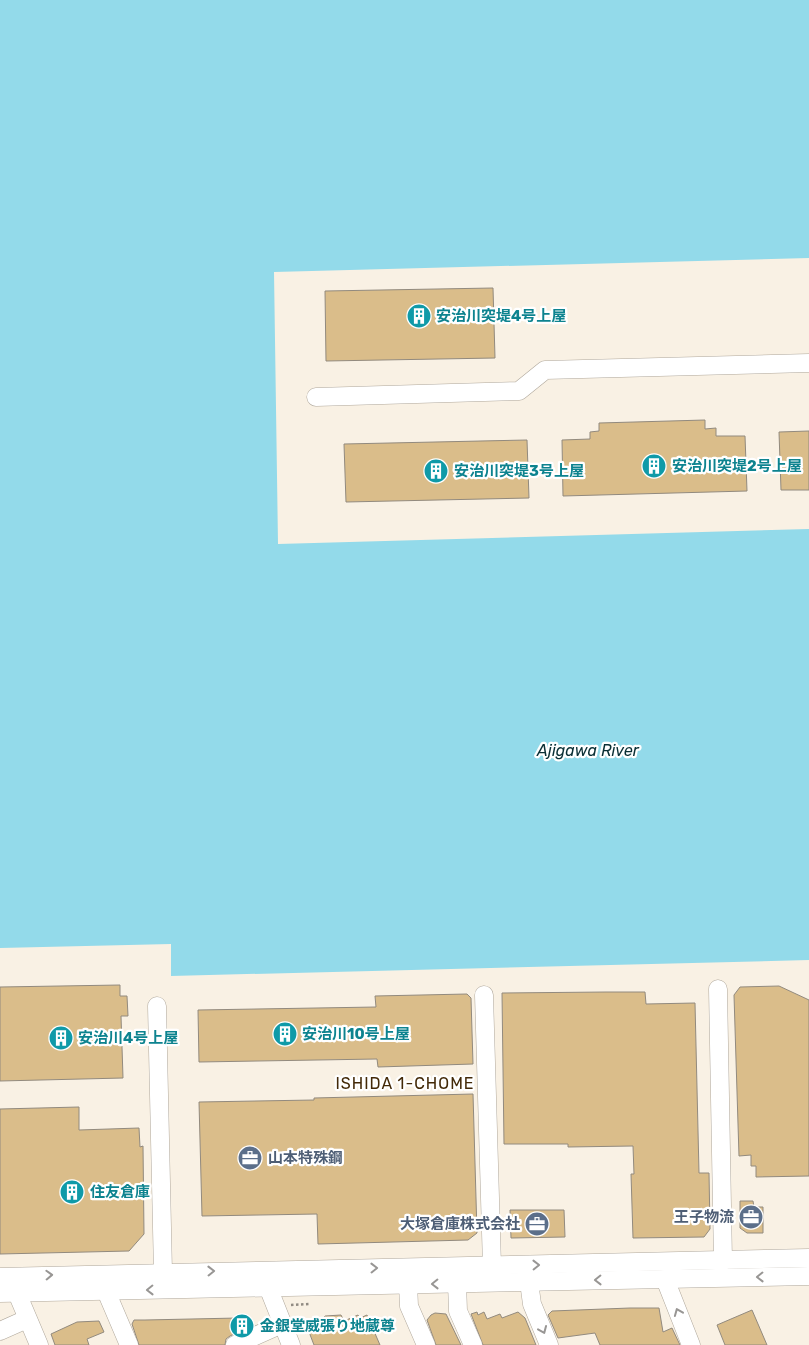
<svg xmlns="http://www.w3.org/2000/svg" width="809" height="1345" viewBox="0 0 809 1345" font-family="Rubik,'Noto Sans JP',sans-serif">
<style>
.water{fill:#93daea}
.building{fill:#dabd8a;stroke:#928a7e}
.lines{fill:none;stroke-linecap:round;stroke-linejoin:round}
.minor-casing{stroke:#b0a89c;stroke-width:19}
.path{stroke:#918b83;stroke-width:2.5;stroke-dasharray:2.5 2.5;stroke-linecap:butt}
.minor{stroke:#fff;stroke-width:18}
.oneway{stroke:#989694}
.labels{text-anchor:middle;stroke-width:4.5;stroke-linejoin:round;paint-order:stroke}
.culture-label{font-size:15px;font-weight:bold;fill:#0d838f;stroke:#fff;text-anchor:start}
.service-label{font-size:15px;font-weight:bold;fill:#4e5e75;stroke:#fff;text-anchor:end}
.water-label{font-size:16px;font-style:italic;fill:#0a2f35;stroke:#fff}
.neighbourhood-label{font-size:16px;letter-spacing:1px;fill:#432907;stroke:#fff}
</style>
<rect width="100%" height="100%" fill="#f9f1e4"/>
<path class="water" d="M0,0H809V258L274,272L278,544L809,529V960L171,976V944L0,948Z"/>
<g class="building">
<path d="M493,288L495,358L326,361L325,291Z"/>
<path d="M705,420V429L716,428V436H745L747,491L563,496L562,440L590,439V432L599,431V423Z"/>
<path d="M809,431V490H781L779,432Z"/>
<path d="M527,440L529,498L346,502L344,444Z"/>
<path d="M120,985V996H127L128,1016H121L123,1078L0,1081V987Z"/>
<path d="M779,986L809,1000V1176L756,1177V1166H751V1155L739,1156L734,995L740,987Z"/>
<path d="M606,992H645L646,1004L695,1003L699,1173H709L710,1229L704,1237L633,1238L631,1174H634L633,1146L568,1147V1144H504L502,993Z"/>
<path d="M467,994L471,998L473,1064L378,1067L377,1059L199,1062L198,1010L376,1007L375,996Z"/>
<path d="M473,1094L477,1233L468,1240L318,1244L317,1214L202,1216L199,1102L314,1100V1098Z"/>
<path d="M79,1107V1130L139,1128L140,1147L143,1146L144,1234L129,1251L0,1254V1109Z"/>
<path d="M740,1201H753L754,1207H763V1233H747L740,1228Z"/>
<path d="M510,1210H564L565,1237L511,1238Z"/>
<path d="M630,1308H659L663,1332L672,1328L680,1345H600L595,1333L558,1338L548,1315L552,1311Z"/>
<path d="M752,1310L767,1345H725L717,1325Z"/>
<path d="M477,1312L478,1315L484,1312L487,1319L500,1314L502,1318L518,1312L525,1318L536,1345H483L471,1314Z"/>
<path d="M435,1313L446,1314L461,1345H436L427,1320L431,1315Z"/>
<path d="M341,1315L344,1321L358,1315L360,1318L367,1315L380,1345H314L309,1332L325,1316Z"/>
<path d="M238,1318V1325H244V1329L230,1336L226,1339L225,1345H139L132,1324L134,1320H145Z"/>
<path d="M99,1321L104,1332L87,1339L89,1345H55L51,1334L77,1322Z"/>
</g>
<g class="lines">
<defs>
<g id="minor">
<path d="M316,397L519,391L545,370L809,363"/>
<path d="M718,989L723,1261"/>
<path d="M484,995L492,1266"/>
<path d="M157,1006L163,1272"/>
<path d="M0,1277L809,1258"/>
<path d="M268,1278V1287L291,1345"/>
<path d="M665,1279L691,1345"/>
<path d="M529,1282L532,1304L549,1345"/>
<path d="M457,1283L458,1311L473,1345"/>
<path d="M408,1284L409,1306L426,1345"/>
<path d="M106,1291L129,1345"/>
<path d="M0,1293L809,1276"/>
<path d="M17,1293L39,1345"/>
<path d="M0,1331L27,1319"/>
<path d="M235,1345L282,1324"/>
</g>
</defs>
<use href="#minor" class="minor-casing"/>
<path class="path" d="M291,1305L310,1304"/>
<use href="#minor" class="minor"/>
</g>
<defs><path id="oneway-chevron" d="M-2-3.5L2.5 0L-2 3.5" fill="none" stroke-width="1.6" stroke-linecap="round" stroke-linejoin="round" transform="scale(1.25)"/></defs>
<g class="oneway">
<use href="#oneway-chevron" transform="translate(536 1265) rotate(-1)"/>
<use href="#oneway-chevron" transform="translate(374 1268) rotate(-1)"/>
<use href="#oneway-chevron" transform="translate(211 1271) rotate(-1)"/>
<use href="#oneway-chevron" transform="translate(49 1275) rotate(-2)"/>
<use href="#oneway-chevron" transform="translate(760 1277) rotate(179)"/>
<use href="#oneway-chevron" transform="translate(598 1280) rotate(179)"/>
<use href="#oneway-chevron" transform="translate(435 1284) rotate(179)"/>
<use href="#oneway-chevron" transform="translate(150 1290) rotate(179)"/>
<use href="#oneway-chevron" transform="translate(678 1312) rotate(-112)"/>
<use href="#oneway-chevron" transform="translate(543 1330) rotate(67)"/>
</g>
<defs>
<symbol id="building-disc" viewBox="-11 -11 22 22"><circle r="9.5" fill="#0f9aa8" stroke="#fff"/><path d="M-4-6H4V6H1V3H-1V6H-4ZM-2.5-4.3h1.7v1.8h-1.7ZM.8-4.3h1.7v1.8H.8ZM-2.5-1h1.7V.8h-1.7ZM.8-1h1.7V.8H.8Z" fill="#fff"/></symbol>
<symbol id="office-disc" viewBox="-11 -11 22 22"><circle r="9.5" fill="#5c6f8a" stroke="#fff"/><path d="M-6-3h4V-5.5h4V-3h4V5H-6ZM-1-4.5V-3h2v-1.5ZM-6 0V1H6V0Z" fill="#fff"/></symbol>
</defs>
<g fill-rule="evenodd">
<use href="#building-disc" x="405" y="302" width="28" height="28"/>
<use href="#building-disc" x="640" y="452" width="28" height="28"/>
<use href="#building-disc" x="422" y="457" width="28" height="28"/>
<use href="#building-disc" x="271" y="1020" width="28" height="28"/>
<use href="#building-disc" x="47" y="1024" width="28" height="28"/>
<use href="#office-disc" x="236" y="1144" width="28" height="28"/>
<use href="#building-disc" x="58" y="1178" width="28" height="28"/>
<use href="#office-disc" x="737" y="1203" width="28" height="28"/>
<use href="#office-disc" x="523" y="1210" width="28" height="28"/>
<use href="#building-disc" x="228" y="1312" width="28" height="28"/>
</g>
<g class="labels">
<g class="culture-label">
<text x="436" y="321">安治川突堤4号上屋</text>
<text x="672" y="471">安治川突堤2号上屋</text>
<text x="454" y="476">安治川突堤3号上屋</text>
<text x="302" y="1039">安治川10号上屋</text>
<text x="78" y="1043">安治川4号上屋</text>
<text x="90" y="1197">住友倉庫</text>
<text x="260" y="1331">金銀堂威張り地蔵尊</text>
</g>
<g class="service-label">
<text x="268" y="1163" text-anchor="start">山本特殊鋼</text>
<text x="734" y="1222">王子物流</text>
<text x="520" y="1229">大塚倉庫株式会社</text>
</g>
<g class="water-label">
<text x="588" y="756">Ajigawa River</text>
</g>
<g class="neighbourhood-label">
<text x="405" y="1089">ISHIDA 1-CHOME</text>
</g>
</g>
</svg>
